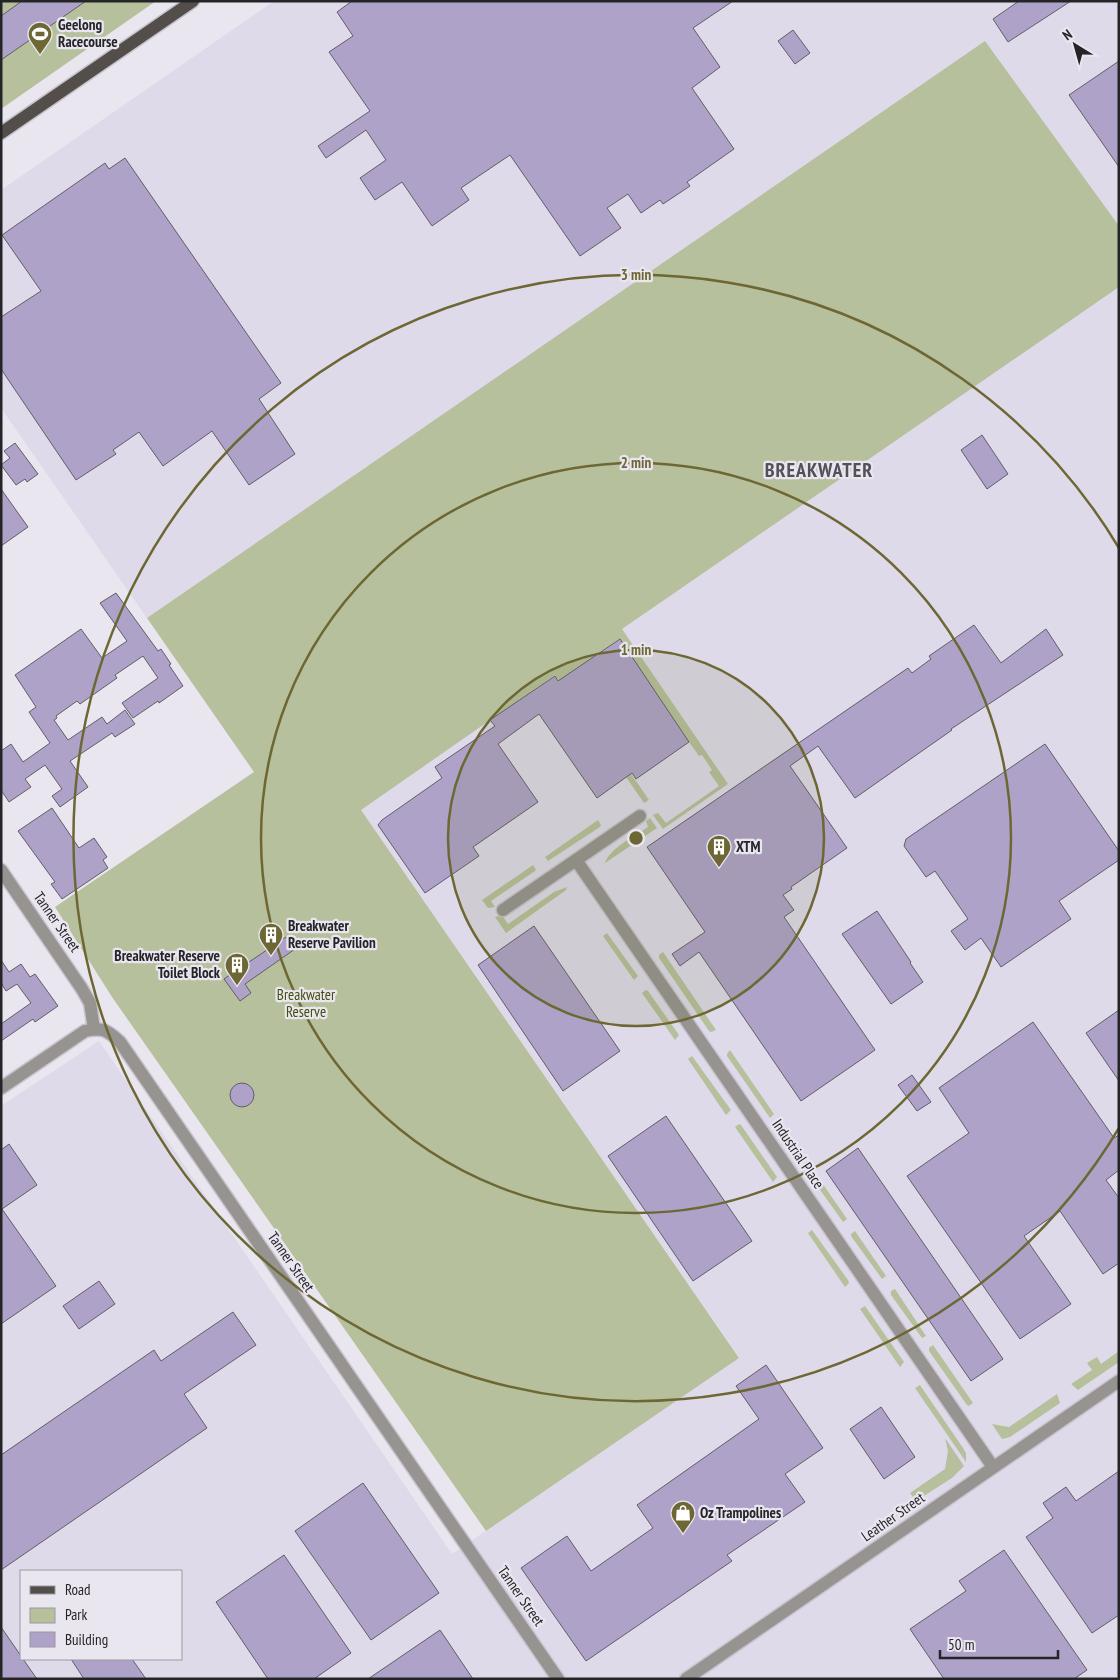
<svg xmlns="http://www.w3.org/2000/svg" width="1120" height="1680" viewBox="0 0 1120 1680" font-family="'PT Sans Narrow',sans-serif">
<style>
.built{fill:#dfdaea;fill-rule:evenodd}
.green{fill:#b7c09c}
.building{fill:#afa2c9;stroke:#615e66}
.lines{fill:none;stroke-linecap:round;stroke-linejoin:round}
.minor-casing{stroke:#c6c3cc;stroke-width:15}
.major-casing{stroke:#c6c3cc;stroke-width:15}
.minor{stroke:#969390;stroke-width:12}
.major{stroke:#534e49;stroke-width:12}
.ring{fill:none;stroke:#6d6734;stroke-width:2.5}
.labels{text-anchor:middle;stroke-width:4.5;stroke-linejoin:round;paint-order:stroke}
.poi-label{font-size:15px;font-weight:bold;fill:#252427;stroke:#e9e6f0;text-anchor:start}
.street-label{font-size:15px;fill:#252427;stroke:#e9e6f0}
.park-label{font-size:15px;fill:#434f0c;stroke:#e9e6f0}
.district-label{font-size:20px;font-weight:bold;letter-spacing:1px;fill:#535058;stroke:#e9e6f0}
.centre{fill:#6d6734;stroke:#e9e6f0;stroke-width:2.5}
.ring-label{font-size:15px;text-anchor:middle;font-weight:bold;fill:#6d6734;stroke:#e9e6f0;stroke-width:4.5;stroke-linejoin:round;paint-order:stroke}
</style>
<rect width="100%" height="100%" fill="#e9e6f0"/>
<path class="built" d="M274,1H1119V1679H1V1106L99,1041L452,1554L739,1357L466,964L254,772L1,408V190ZM21,1571H181V1659H21Z"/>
<g class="green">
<path d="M1,1H156L1,109Z"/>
<path d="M985,41L1119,226V287L622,629L728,784L663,829L653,815L658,813L666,823L719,786L709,772L712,770L702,755L699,756L689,742L619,639L565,677L649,800L644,803L555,675L361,810L739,1358L486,1531L112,997L55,907L254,772L147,618Z"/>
<path d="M650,818L657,828L605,863C610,848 636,835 648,827L646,821Z"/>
<path d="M598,820L601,825L600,827L548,861L545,857Z"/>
<path d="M533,865L536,870L535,871L491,901L495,907L488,908L482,900Z"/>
<path d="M567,887L566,890L506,933L495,917L502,915L508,924L554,892Z"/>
<path d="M607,933L638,976L634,980L603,936Z"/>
<path d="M663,952L716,1030L711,1032L709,1031L659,958V955Z"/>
<path d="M646,990L648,991L679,1035L675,1040L642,993Z"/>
<path d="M730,1050L774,1114L770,1118L727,1056V1054Z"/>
<path d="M692,1056L731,1110L726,1115L688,1059Z"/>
<path d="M739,1124L741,1125L777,1177L773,1182L735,1127Z"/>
<path d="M807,1161L847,1219L843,1222L803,1166V1164Z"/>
<path d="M812,1230L848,1280L849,1283L845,1287L808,1233Z"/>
<path d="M855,1231L886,1276L882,1279L851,1236V1234Z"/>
<path d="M895,1289L926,1336L922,1338L891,1295V1291Z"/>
<path d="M865,1306L904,1362L900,1367L860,1309Z"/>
<path d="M933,1345L973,1403L969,1406L967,1405L929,1351V1348Z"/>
<path d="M1119,1351V1362L1078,1390L1071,1384L1092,1370L1087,1363L1097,1357L1101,1364Z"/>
<path d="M920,1385L963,1448L966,1453V1462L915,1388Z"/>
<path d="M1057,1394L1060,1403L1010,1437L1002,1439L992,1424L1009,1427Z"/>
<path d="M945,1438L964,1466L952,1478L916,1501L910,1493L945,1469L948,1451Z"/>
</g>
<g class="building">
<path d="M22,1H86L1,60V16Z"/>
<path d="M352,1H733L693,28L720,67L692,88L734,149L687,182L690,186L663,204L660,200L641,213L628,194L607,208L621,228L580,256L510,155L461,188L469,200L432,226L402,182L375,200L360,178L386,160L366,130L326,158L318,146L370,111L329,52L353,36L337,12Z"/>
<path d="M1019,1H1071L1008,42L993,19Z"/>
<path d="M793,30L810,53L795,64L778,41Z"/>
<path d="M1119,61V167L1069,95Z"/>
<path d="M125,158L281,383L259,399L295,454L249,485L212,431L163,466L139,432L113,450L116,454L76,480L1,369V317L41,291L2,235L105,163L109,169Z"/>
<path d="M982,435L1008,474L987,489L961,450Z"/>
<path d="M15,443L38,474L27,482L25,479L16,485L1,465L10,458L4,451Z"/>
<path d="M1,489L28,527L1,546Z"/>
<path d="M116,593L158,651L161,649L171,664L169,665L183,686L159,703L158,701L133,718L122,703L158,678L143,656L115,675L117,678L80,704L77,701L56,716L57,718L54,720L68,740L102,717L107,724L125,710L135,724L115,737L112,733L70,761L88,787L60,807L52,796L62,789L45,765L25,779L31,787L9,802L1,790V751L11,744L23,762L50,743L29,712L36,707L15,675L81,629L102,658L127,641L100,603Z"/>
<path d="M974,625L1001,663L1046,629L1063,655L951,729L952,730L855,798L818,746L790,766L847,848L791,887L792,889L783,895L794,910L784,917L875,1050L801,1101L699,952L680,966L672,954L705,932L647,847L908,668L912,673L931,659L929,656Z"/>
<path d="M620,639L689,742L636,779L632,773L597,798L539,714L498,744L538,802L473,847L479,856L425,893L378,825L382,820L442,778L435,767L495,726L490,720L555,676L558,681Z"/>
<path d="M1045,744L1119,851V860L1059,901L1071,919L1001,967L981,938L965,950L951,931L968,919L935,871L926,877L904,846L906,839Z"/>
<path d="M52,808L79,848L94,838L107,857L103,860L108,868L62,899L51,884L55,882L18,831Z"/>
<path d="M877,911L911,962L910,963L923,982L891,1004L842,934Z"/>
<path d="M534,926L620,1051L563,1091L478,965Z"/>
<path d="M286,937L295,949L245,984L251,993L240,1001L224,979Z"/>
<path d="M1,960L9,972L21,964L30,977L35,974L58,1006L35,1022L33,1019L1,1041V1024L31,1003L17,984L6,991L1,983Z"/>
<path d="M1119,1010V1081L1086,1033Z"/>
<path d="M1033,1022L1114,1138L1119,1135V1170L1106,1180L1119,1198V1263L1103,1274L1060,1211L1024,1236L1071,1304L1020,1339L907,1176L969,1133L939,1088Z"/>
<path d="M912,1075L931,1102L917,1111L898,1085Z"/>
<circle cx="242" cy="1095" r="12"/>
<path d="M666,1116L752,1241L693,1281L608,1156Z"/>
<path d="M9,1144L37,1185L2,1209L56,1286L1,1324V1150Z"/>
<path d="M858,1148L1003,1359L971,1381L826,1171Z"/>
<path d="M99,1281L115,1304L79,1329L63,1306Z"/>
<path d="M233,1312L256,1345L184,1394L207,1428L1,1570V1455L154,1350L161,1361Z"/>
<path d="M766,1365L823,1448L785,1474L805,1502L727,1555L732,1561L586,1661L521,1568L567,1536L591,1571L653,1528L637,1505L759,1419L736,1386Z"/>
<path d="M881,1407L915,1457L884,1479L850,1429Z"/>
<path d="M1119,1471V1615L1092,1633L1026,1537L1053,1518L1043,1503L1066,1487L1076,1501Z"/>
<path d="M363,1483L439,1593L371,1640L295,1531Z"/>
<path d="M1004,1550L1087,1670L1074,1679H944L910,1629L966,1591L959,1581Z"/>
<path d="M284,1555L351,1653L314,1679H268L216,1602Z"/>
<path d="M1,1627L21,1656V1659H23L37,1679H1Z"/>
<path d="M440,1630L473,1679H368Z"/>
<path d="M71,1659H132L146,1679H84Z"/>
</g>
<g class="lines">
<defs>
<g id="minor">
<path d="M576,860L640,816"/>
<path d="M1,870L82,989L90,1003L94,1029"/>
<path d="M503,910L576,860L993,1467"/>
<path d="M1,1088L85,1031C103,1027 107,1030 120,1042L558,1679"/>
<path d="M686,1679L1119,1381"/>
</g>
<path id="major" d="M1,133L193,1"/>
</defs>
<use href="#minor" class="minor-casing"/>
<use href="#major" class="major-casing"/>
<use href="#minor" class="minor"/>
<use href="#major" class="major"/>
</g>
<circle cx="636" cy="838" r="188" fill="#6d6734" fill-opacity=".12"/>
<g class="ring">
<circle cx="636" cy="838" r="188"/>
<circle cx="636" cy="838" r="375"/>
<path d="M1119 1128A563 563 0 1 1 1119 548"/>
</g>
<defs>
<symbol id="stadium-pin" viewBox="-11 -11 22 30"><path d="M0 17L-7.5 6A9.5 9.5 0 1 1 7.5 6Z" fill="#6d6734" stroke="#e9e6f0"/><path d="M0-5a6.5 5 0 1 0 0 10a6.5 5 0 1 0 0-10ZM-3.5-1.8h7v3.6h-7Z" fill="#fff"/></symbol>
<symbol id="building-pin" viewBox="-11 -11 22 30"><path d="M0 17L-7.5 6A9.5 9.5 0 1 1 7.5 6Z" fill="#6d6734" stroke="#e9e6f0"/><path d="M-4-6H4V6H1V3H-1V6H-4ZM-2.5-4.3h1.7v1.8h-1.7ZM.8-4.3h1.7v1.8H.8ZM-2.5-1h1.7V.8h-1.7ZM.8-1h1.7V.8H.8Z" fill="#fff"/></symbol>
<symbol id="shop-pin" viewBox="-11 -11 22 30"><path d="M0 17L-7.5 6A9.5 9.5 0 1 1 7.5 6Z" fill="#6d6734" stroke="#e9e6f0"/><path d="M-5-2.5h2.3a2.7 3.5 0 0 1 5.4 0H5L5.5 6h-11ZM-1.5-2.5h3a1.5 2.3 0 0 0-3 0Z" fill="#fff"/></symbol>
</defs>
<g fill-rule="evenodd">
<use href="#stadium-pin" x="26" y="20" width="28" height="38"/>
<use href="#building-pin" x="705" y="833" width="28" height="38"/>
<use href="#building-pin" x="257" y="921" width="28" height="38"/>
<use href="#building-pin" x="223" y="951" width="28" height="38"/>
<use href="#shop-pin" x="669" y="1499" width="28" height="38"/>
</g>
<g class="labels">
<g class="poi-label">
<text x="58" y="30">Geelong<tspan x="58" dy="17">Racecourse</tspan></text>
<text x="736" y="852">XTM</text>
<text x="288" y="931">Breakwater<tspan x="288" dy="17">Reserve Pavilion</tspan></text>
<text x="220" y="961" text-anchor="end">Breakwater Reserve<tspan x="220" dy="17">Toilet Block</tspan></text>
<text x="700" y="1518">Oz Trampolines</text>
</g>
<g class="street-label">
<text transform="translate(57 922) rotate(55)" y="5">Tanner Street</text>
<text transform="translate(798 1154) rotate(56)" y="5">Industrial Place</text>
<text transform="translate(291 1262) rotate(55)" y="5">Tanner Street</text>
<text transform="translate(893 1517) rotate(-35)" y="5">Leather Street</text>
<text transform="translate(521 1596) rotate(55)" y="5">Tanner Street</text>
</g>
<g class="park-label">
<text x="306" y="1000">Breakwater<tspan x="306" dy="17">Reserve</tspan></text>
</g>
<g class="district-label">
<text x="819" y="477">BREAKWATER</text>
</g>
</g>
<circle cx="636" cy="838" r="8" class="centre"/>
<g class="ring-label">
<text x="636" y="280">3 min</text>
<text x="636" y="468">2 min</text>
<text x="636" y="655">1 min</text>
</g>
<rect width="1120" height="1680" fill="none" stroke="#252427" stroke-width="5"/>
<rect x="20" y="1570" width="162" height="90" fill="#e9e6f0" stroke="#9b98a0"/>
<rect x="30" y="1586" width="25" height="8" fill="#534e49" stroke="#9b98a0"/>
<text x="65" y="1595" font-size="15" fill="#252427">Road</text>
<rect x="30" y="1608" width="25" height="15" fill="#b7c09c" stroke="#9b98a0"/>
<text x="65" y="1620" font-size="15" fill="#252427">Park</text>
<rect x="30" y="1632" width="25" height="15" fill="#afa2c9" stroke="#9b98a0"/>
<text x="65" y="1645" font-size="15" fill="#252427">Building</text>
<g transform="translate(1075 45) rotate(323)" stroke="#e9e6f0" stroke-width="4" paint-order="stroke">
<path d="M0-4L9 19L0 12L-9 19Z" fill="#252427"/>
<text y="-8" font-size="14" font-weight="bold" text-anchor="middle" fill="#252427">N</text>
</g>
<path d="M940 1650v8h118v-8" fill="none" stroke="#252427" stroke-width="2.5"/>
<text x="948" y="1650" font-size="15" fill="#252427" stroke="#e9e6f0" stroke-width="4" paint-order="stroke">50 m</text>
</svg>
